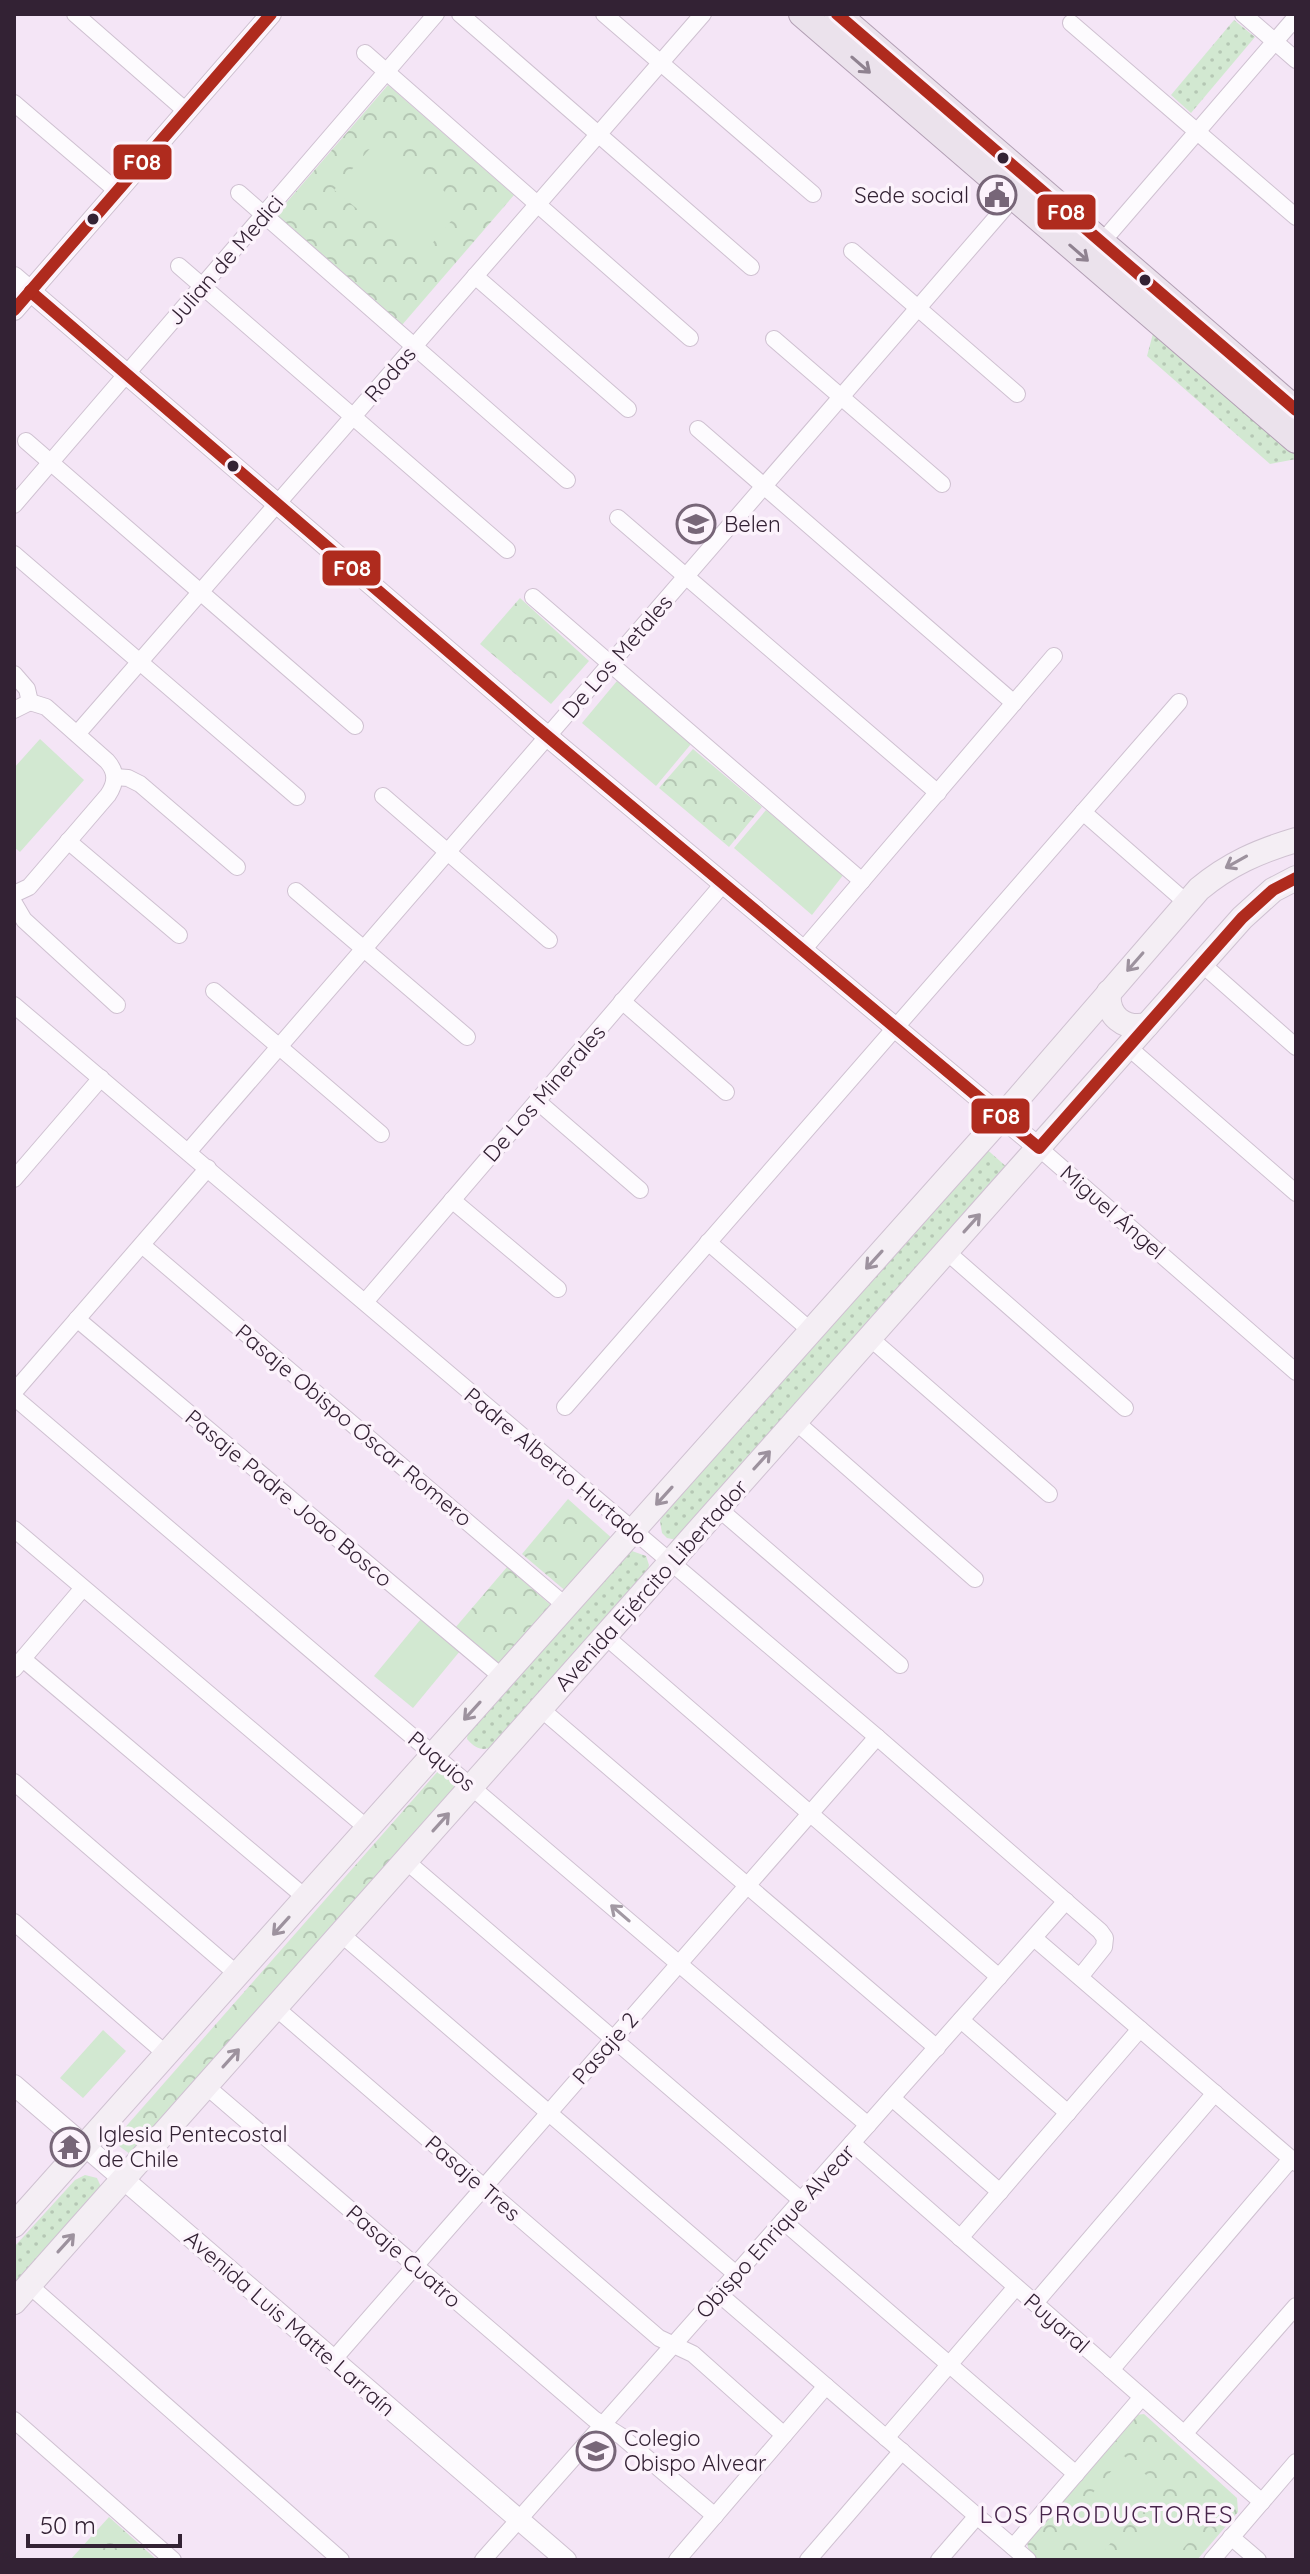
<svg xmlns="http://www.w3.org/2000/svg" width="1310" height="2574" viewBox="0 0 1310 2574" font-family="Quicksand,sans-serif">
<style>
.grass{fill:url(#grass-dots)}
.park{fill:url(#park-crowns)}
.garden{fill:#d2e8d1}
.lines{fill:none;stroke-linecap:round;stroke-linejoin:round}
.minor-casing{stroke:#cfc1d1;stroke-width:18}
.tertiary-casing{stroke:#cfc1d1;stroke-width:22}
.secondary-casing{stroke:#cfc1d1;stroke-width:26}
.primary-casing{stroke:#b19eb3;stroke-width:28}
.minor{stroke:#fdfbfe;stroke-width:16}
.tertiary{stroke:#fdfbfe;stroke-width:20}
.secondary{stroke:#f4eef4;stroke-width:24}
.primary{stroke:#ebe2ec;stroke-width:26}
.bus-1-casing{stroke:#fcf3fc;stroke-width:18}
.bus-1{stroke:#af2b1e;stroke-width:12}
.oneway{stroke:#8f8290}
.oneway2{stroke:#9d929e}
.oneway3{stroke:#a299a3}
.bus-dot{fill:#332234;stroke:#fcf3fc;stroke-width:3}
.labels{text-anchor:middle;stroke-width:7;stroke-linejoin:round;paint-order:stroke}
.poi-label{font-size:22px;fill:#332234;stroke:#fcf3fc;text-anchor:start}
.street-label{font-size:22px;fill:#332234;stroke:#fcf3fc}
.neighbourhood-label{font-size:24px;letter-spacing:2px;fill:#47254b;stroke:#fcf3fc}
.line-badge{stroke:#fcf3fc;stroke-width:3}
.badge-label{font-size:22px;text-anchor:middle;font-weight:bold;fill:#fff}
</style>
<defs>
<pattern id="grass-dots" width="8" height="8" patternUnits="userSpaceOnUse" patternTransform="scale(2)"><rect width="8" height="8" fill="#d2e8d1"/><path d="M2 2h.1M6 6h.1" fill="none" stroke="#b5c7b4" stroke-width="1.8" stroke-linecap="round"/></pattern>
<pattern id="park-crowns" width="20" height="18" patternUnits="userSpaceOnUse" patternTransform="scale(2)"><rect width="20" height="18" fill="#d2e8d1"/><path d="M2 6a3 3 0 1 1 6 0M12 15a3 3 0 1 1 6 0" fill="none" stroke="#b5c7b4"/></pattern>
</defs>
<rect width="100%" height="100%" fill="#f4e5f6"/>
<g class="grass">
<path d="M1234,20L1255,37L1191,113L1171,95Z"/>
<path d="M1158,315L1296,434V459L1270,464L1147,356Z"/>
<path d="M983,1146L1009,1169L677,1540L667,1538L662,1533L660,1521L666,1509Z"/>
<path d="M632,1551L646,1556L649,1565L646,1576L495,1746C482,1751 477,1750 467,1739L468,1731L622,1554Z"/>
<path d="M85,2175L97,2178L101,2187L14,2294V2247L75,2180Z"/>
</g>
<g class="park">
<path d="M388,85L514,195L402,325L274,217Z"/>
<path d="M520,598L589,661L551,704L480,644Z"/>
<path d="M693,749L762,807L729,847L659,788Z"/>
<path d="M568,1499L614,1540L568,1593L522,1554Z"/>
<path d="M507,1567L553,1607L501,1668L455,1628Z"/>
<path d="M439,1770L459,1789L130,2154L119,2146L122,2131Z"/>
<path d="M1144,2414L1237,2498L1238,2512L1197,2560H1037L1029,2553L1027,2542L1136,2415Z"/>
<path d="M109,2517L157,2560H70Z"/>
</g>
<g class="garden">
<path d="M380,137L463,207L419,259L334,190Z"/>
<path d="M617,681L691,744L656,786L582,723Z"/>
<path d="M40,739L84,780L20,852L14,847V768Z"/>
<path d="M766,810L844,874L812,915L734,848Z"/>
<path d="M421,1619L460,1651L413,1708L374,1676Z"/>
<path d="M103,2030L126,2051L83,2098L60,2078Z"/>
<path d="M1124,2456L1159,2486L1104,2551L1069,2521Z"/>
<path d="M1169,2495L1204,2525L1173,2560H1115Z"/>
</g>
<g class="lines">
<defs>
<g id="minor">
<path d="M75,14L186,111"/>
<path d="M460,14L751,267"/>
<path d="M604,14L813,194"/>
<path d="M1243,14L1296,60"/>
<path d="M1071,23L1296,217"/>
<path d="M365,53L690,338"/>
<path d="M14,103L117,191"/>
<path d="M239,193L567,480"/>
<path d="M1102,242L1296,17"/>
<path d="M852,251L1017,394"/>
<path d="M179,266L507,550"/>
<path d="M475,276L628,409"/>
<path d="M774,339L942,484"/>
<path d="M698,429L1014,703"/>
<path d="M26,441L355,726"/>
<path d="M14,505L436,14"/>
<path d="M618,518L938,793"/>
<path d="M14,554L297,797"/>
<path d="M533,597L862,881"/>
<path d="M14,674L27,689L30,702"/>
<path d="M14,710L30,702"/>
<path d="M77,734L703,14"/>
<path d="M115,777L128,778L140,784L237,867"/>
<path d="M383,796L549,940"/>
<path d="M1083,812L1187,903"/>
<path d="M68,841L179,935"/>
<path d="M296,891L467,1037"/>
<path d="M14,894L29,887L108,795C116,783 117,772 107,761L46,707L30,702"/>
<path d="M14,903L24,920L117,1005"/>
<path d="M802,951L1054,656"/>
<path d="M1202,964L1296,1047"/>
<path d="M214,991L381,1134"/>
<path d="M622,1001L726,1092"/>
<path d="M14,1005L877,1737L1100,1931L1105,1938L1104,1947L1080,1977"/>
<path d="M1128,1047L1296,1193"/>
<path d="M537,1101L640,1190"/>
<path d="M1039,1148L1296,1372"/>
<path d="M188,1152L1014,197"/>
<path d="M14,1179L101,1078"/>
<path d="M452,1200L558,1289"/>
<path d="M708,1242L811,1331"/>
<path d="M142,1245L566,1606"/>
<path d="M947,1252L1125,1408"/>
<path d="M365,1302L723,884"/>
<path d="M77,1319L502,1677"/>
<path d="M870,1338L1049,1494"/>
<path d="M14,1392L208,1168"/>
<path d="M14,1397L868,2125"/>
<path d="M565,1407L1179,702"/>
<path d="M796,1422L975,1579"/>
<path d="M719,1509L900,1665"/>
<path d="M14,1529L367,1828"/>
<path d="M605,1636L999,1977"/>
<path d="M23,1659L306,1898"/>
<path d="M14,1669L83,1588"/>
<path d="M541,1709L937,2048"/>
<path d="M14,1782L237,1974"/>
<path d="M406,1861L801,2200"/>
<path d="M14,1922L166,2054"/>
<path d="M341,1934L736,2274"/>
<path d="M1034,1938L1296,2163"/>
<path d="M276,2008L659,2338L693,2354L784,2435"/>
<path d="M961,2020L1068,2113"/>
<path d="M206,2086L594,2419L621,2436L715,2516"/>
<path d="M892,2098L1000,2192"/>
<path d="M852,2143L1262,2502"/>
<path d="M783,2221L1076,2474"/>
<path d="M960,2238L1140,2029"/>
<path d="M29,2285L341,2560"/>
<path d="M719,2294L1028,2560"/>
<path d="M1035,2303L1215,2093"/>
<path d="M333,2360L877,1737"/>
<path d="M1111,2370L1291,2159"/>
<path d="M14,2420L173,2560"/>
<path d="M1184,2434L1296,2306"/>
<path d="M886,2438L1016,2287"/>
<path d="M1231,2537L1258,2560"/>
<path d="M1013,2547L1142,2397"/>
<path d="M483,2560L1066,1901"/>
<path d="M677,2560L826,2386"/>
<path d="M808,2560L902,2451"/>
<path d="M939,2560L977,2516"/>
<path d="M1212,2560L1296,2462"/>
</g>
<g id="tertiary">
<path d="M14,277L534,725L1039,1148"/>
<path d="M14,310L271,14"/>
<path d="M14,2085L566,2560"/>
</g>
<g id="secondary">
<path d="M1109,992C1106,1016 1124,1030 1147,1025"/>
<path d="M14,2225L1001,1118L1199,889C1229,864 1259,851 1296,840"/>
<path d="M14,2302L1242,918L1273,890L1296,878"/>
</g>
<g id="primary">
<path d="M802,14L1296,440"/>
<path d="M837,14L1296,410"/>
</g>
</defs>
<use href="#minor" class="minor-casing"/>
<use href="#tertiary" class="tertiary-casing"/>
<use href="#secondary" class="secondary-casing"/>
<use href="#primary" class="primary-casing"/>
<use href="#minor" class="minor"/>
<use href="#tertiary" class="tertiary"/>
<use href="#secondary" class="secondary"/>
<use href="#primary" class="primary"/>
<defs>
<g id="bus-1">
<path d="M837,14L1296,410"/>
<path d="M30,291L534,725L1039,1148L1242,918L1273,890L1296,878"/>
<path d="M14,310L271,14"/>
</g>
</defs>
<use href="#bus-1" class="bus-1-casing"/>
<use href="#bus-1" class="bus-1"/>
</g>
<defs><path id="oneway-shaft" d="M-6 0H5M1.5-3L5.5 0L1.5 3" fill="none" stroke-width="1.6" stroke-linecap="round" stroke-linejoin="round" transform="scale(2)"/></defs>
<g class="oneway">
<use href="#oneway-shaft" transform="translate(861 65) rotate(41)"/>
<use href="#oneway-shaft" transform="translate(1079 253) rotate(41)"/>
</g>
<g class="oneway2">
<use href="#oneway-shaft" transform="translate(1236 862) rotate(151)"/>
<use href="#oneway-shaft" transform="translate(1135 962) rotate(131)"/>
<use href="#oneway-shaft" transform="translate(972 1223) rotate(-48)"/>
<use href="#oneway-shaft" transform="translate(874 1260) rotate(132)"/>
<use href="#oneway-shaft" transform="translate(762 1460) rotate(-48)"/>
<use href="#oneway-shaft" transform="translate(664 1496) rotate(132)"/>
<use href="#oneway-shaft" transform="translate(472 1711) rotate(132)"/>
<use href="#oneway-shaft" transform="translate(441 1822) rotate(-48)"/>
<use href="#oneway-shaft" transform="translate(281 1926) rotate(132)"/>
<use href="#oneway-shaft" transform="translate(231 2058) rotate(-48)"/>
<use href="#oneway-shaft" transform="translate(66 2243) rotate(-48)"/>
</g>
<use class="oneway3" href="#oneway-shaft" transform="translate(620 1913) rotate(-139)"/>
<defs>
<symbol id="civic-ring" viewBox="-11 -11 22 22"><circle r="9.5" fill="#fcf3fc" stroke="#776678" stroke-width="1.5"/><path d="M-.6-6.5H3V-4.5H.6V-3L4-1V1h2V6H-6V1h2V-1L-.6-3ZM-1.2 2.5V6h2.4V2.5Z" fill="#776678"/></symbol>
<symbol id="school-ring" viewBox="-11 -11 22 22"><circle r="9.5" fill="#fcf3fc" stroke="#776678" stroke-width="1.5"/><path d="M0-5L7-2L0 1L-7-2ZM-4 1L0 2.5L4 1V4Q0 6-4 4Z" fill="#776678"/></symbol>
<symbol id="temple-ring" viewBox="-11 -11 22 22"><circle r="9.5" fill="#fcf3fc" stroke="#776678" stroke-width="1.5"/><path d="M0-6L5-2H3V0L6.5 2.5H4V6H1.5V3h-3V6H-4V2.5H-6.5L-3 0V-2H-5Z" fill="#776678"/></symbol>
</defs>
<g fill-rule="evenodd">
<use href="#civic-ring" x="975" y="173" width="44" height="44"/>
<use href="#school-ring" x="674" y="502" width="44" height="44"/>
<use href="#temple-ring" x="48" y="2125" width="44" height="44"/>
<use href="#school-ring" x="574" y="2429" width="44" height="44"/>
</g>
<g class="bus-dot">
<circle cx="1003" cy="158" r="7"/>
<circle cx="93" cy="219" r="7"/>
<circle cx="1145" cy="280" r="7"/>
<circle cx="233" cy="466" r="7"/>
</g>
<g class="labels">
<g class="poi-label">
<text x="969" y="203" text-anchor="end">Sede social</text>
<text x="724" y="532">Belen</text>
<text x="98" y="2142">Iglesia Pentecostal<tspan x="98" dy="25">de Chile</tspan></text>
<text x="624" y="2446">Colegio<tspan x="624" dy="25">Obispo Alvear</tspan></text>
</g>
<g class="street-label">
<text transform="translate(225 260) rotate(-49)" y="8">Julian de Medici</text>
<text transform="translate(390 374) rotate(-49)" y="8">Rodas</text>
<text transform="translate(617 656) rotate(-49)" y="8">De Los Metales</text>
<text transform="translate(544 1093) rotate(-49)" y="8">De Los Minerales</text>
<text transform="translate(1113 1212) rotate(41)" y="8">Miguel Ángel</text>
<text transform="translate(354 1425) rotate(40)" y="8">Pasaje Obispo Óscar Romero</text>
<text transform="translate(556 1466) rotate(40)" y="8">Padre Alberto Hurtado</text>
<text transform="translate(289 1498) rotate(40)" y="8">Pasaje Padre Joao Bosco</text>
<text transform="translate(651 1585) rotate(-48)" y="8">Avenida Ejército Libertador</text>
<text transform="translate(442 1761) rotate(40)" y="8">Puquios</text>
<text transform="translate(605 2048) rotate(-49)" y="8">Pasaje 2</text>
<text transform="translate(473 2178) rotate(41)" y="8">Pasaje Tres</text>
<text transform="translate(775 2231) rotate(-48)" y="8">Obispo Enrique Alvear</text>
<text transform="translate(404 2256) rotate(41)" y="8">Pasaje Cuatro</text>
<text transform="translate(290 2323) rotate(41)" y="8">Avenida Luis Matte Larraín</text>
<text transform="translate(1057 2323) rotate(41)" y="8">Puyaral</text>
</g>
<g class="neighbourhood-label">
<text x="1107" y="2523">LOS PRODUCTORES</text>
</g>
</g>
<g class="line-badge">
<rect x="112" y="143" width="61" height="38" rx="8" fill="#af2b1e"/>
<rect x="1036" y="193" width="61" height="38" rx="8" fill="#af2b1e"/>
<rect x="321" y="549" width="61" height="38" rx="8" fill="#af2b1e"/>
<rect x="970" y="1097" width="61" height="38" rx="8" fill="#af2b1e"/>
</g>
<g class="badge-label">
<text x="142" y="170">F08</text>
<text x="1066" y="220">F08</text>
<text x="352" y="576">F08</text>
<text x="1001" y="1124">F08</text>
</g>
<rect width="1310" height="2574" fill="none" stroke="#332234" stroke-width="32"/>
<path d="M28 2534v12h152v-12" fill="none" stroke="#332234" stroke-width="4"/>
<text x="40" y="2534" font-size="24" fill="#332234" stroke="#fcf3fc" stroke-width="6" paint-order="stroke">50 m</text>
</svg>
